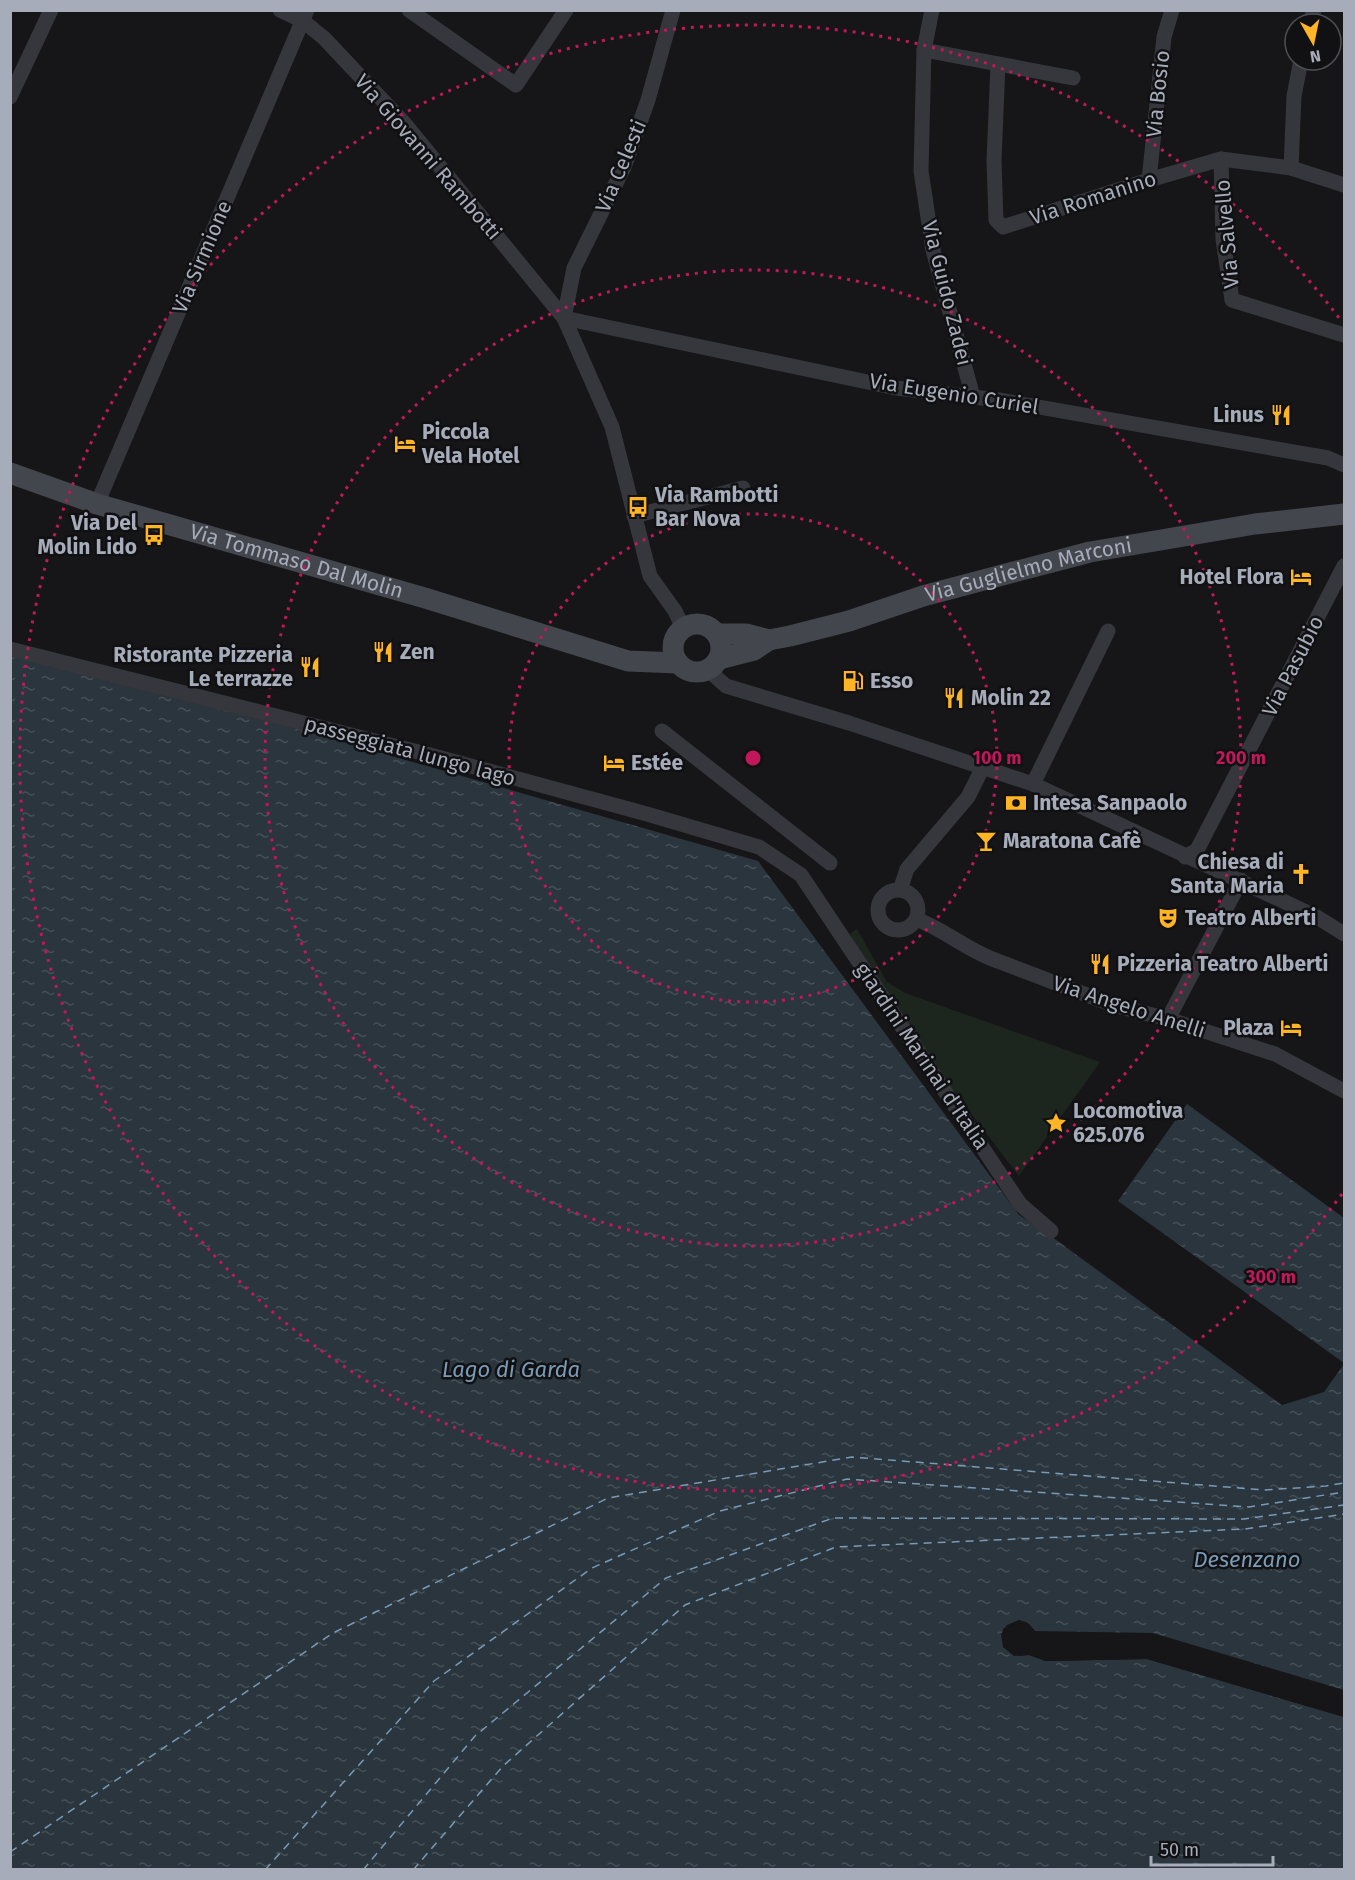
<svg xmlns="http://www.w3.org/2000/svg" width="1355" height="1880" viewBox="0 0 1355 1880" font-family="'Fira Sans',sans-serif">
<style>
.park{fill:#1d261e}
.water{fill:url(#water-ripples)}
.pier{fill:#161618}
.lines{fill:none;stroke-linecap:round;stroke-linejoin:round}
.ferry{stroke:#7a9bb7;stroke-width:1.5;stroke-dasharray:8 6;stroke-linecap:butt}
.street{stroke:#36373d;stroke-width:15}
.secondary{stroke:#44464d;stroke-width:21}
.ring{fill:none;stroke:#c2185b;stroke-width:3;stroke-dasharray:3 6}
.labels{text-anchor:middle;stroke-width:5;stroke-linejoin:round;paint-order:stroke}
.street-label{font-size:21px;fill:#a6acb9;stroke:#111113}
.poi-label{font-size:21px;font-weight:bold;fill:#a6acb9;stroke:#111113;text-anchor:start}
.water-label{font-size:22px;font-style:italic;fill:#7a9bb7;stroke:#111113}
.centre{fill:#c2185b;stroke:#111113;stroke-width:3}
.ring-label{font-size:18px;text-anchor:middle;font-weight:bold;fill:#c2185b;stroke:#111113;stroke-width:5;stroke-linejoin:round;paint-order:stroke}
</style>
<defs>
<pattern id="water-ripples" width="26" height="14" patternUnits="userSpaceOnUse" patternTransform="scale(1.5)"><rect width="26" height="14" fill="#2a353d"/><path d="M2 4q2-2 4 0t4 0M15 11q2-2 4 0t4 0" fill="none" stroke="#465057"/></pattern>
</defs>
<rect width="100%" height="100%" fill="#161618"/>
<path class="park" d="M857,929L887,982L905,993L1100,1062L1019,1176L923,1051L845,937Z"/>
<g class="water">
<path d="M10,651L127,680L758,861L1019,1215L1048,1234L1282,1405L1324,1392L1344,1364V1690L1153,1633L1035,1631L1028,1623L1019,1620L1003,1629V1647L1020,1656L1029,1655L1045,1661L1147,1659L1344,1717V1869H11Z"/>
<path d="M1187,1104L1344,1218V1363L1118,1201Z"/>
</g>
<path class="pier" d="M1019,1620L1028,1623L1035,1631H1032L1026,1625L1019,1623L1009,1627L1004,1635V1643L1008,1649L1015,1653L1030,1652L1046,1658L1148,1656L1344,1714V1717L1147,1659L1047,1661L1029,1655L1014,1656L1003,1647L1001,1634L1007,1625Z"/>
<g class="lines">
<g class="ferry">
<path d="M10,1852L333,1633L608,1498L852,1457L1264,1490L1326,1486L1344,1483"/>
<path d="M265,1870L434,1681L592,1568L720,1511L847,1479L1249,1507L1344,1492"/>
<path d="M363,1870L475,1736L666,1578L833,1518L1244,1519L1344,1505"/>
<path d="M413,1870L503,1766L685,1605L836,1547L1245,1529L1344,1514"/>
</g>
<g class="street">
<path d="M280,10L303,21L324,38L405,124L564,318L612,427L650,576L675,611L683,628"/>
<path d="M409,10L516,85L566,10"/>
<path d="M932,10L924,50L921,171L933,250L973,397"/>
<path d="M1309,24L1314,10"/>
<path d="M924,50L1073,78"/>
<path d="M998,64L994,161L996,220L1003,227L1149,180L1221,159L1291,168L1344,185"/>
<path d="M10,97L51,10"/>
<path d="M1221,159L1223,239L1232,300L1344,335"/>
<path d="M1291,168L1294,96L1301,60"/>
<path d="M1149,180L1164,37L1172,10"/>
<path d="M564,318L896,388L999,400L1328,458L1344,465"/>
<path d="M564,318L574,268L624,167L648,100L673,10"/>
<path d="M97,504L307,10"/>
<path d="M634,516L743,488"/>
<path d="M10,649L434,756L647,814L759,847L801,875L1020,1204L1051,1231"/>
<path d="M708,670L726,686L849,723L1033,784L1317,917L1344,934"/>
<path d="M662,731L830,863"/>
<path d="M1033,784L1108,631"/>
<path d="M1185,857L1197,850L1344,566"/>
<circle cx="898" cy="910" r="20"/>
<path d="M900,890L907,869L968,797L983,767"/>
<path d="M916,919C943,929 963,947 990,958L1113,1005L1168,1019L1275,1054L1344,1091"/>
<path d="M1168,1019L1241,880"/>
</g>
<g class="secondary">
<path id="s1" d="M10,473L97,504L425,598L628,661L678,663"/>
<circle cx="697" cy="648" r="24"/>
<path id="s2" d="M718,634H746L769,640L790,636L849,621L923,596L1090,552L1255,524L1344,514"/>
<path d="M719,659L754,650L769,640"/>
</g>
</g>
<g class="ring">
<circle cx="753" cy="758" r="244"/>
<circle cx="753" cy="758" r="488"/>
<path d="M1342 1194A733 733 0 1 1 1342 322"/>
</g>
<defs>
<symbol id="restaurant-bare" viewBox="-9 -9 18 18"><path d="M-5-6h1v4h1v-4h1v4h1v-4h1v5L-1.5 .5V6h-2V.5L-5-1ZM5-6V6H3V1.5H1.5Q1.5-4 5-6Z" fill="#ffb426" stroke="#111113" stroke-width="2.5" paint-order="stroke"/></symbol>
<symbol id="hotel-bare" viewBox="-9 -9 18 18"><path d="M-6-4.5h1.5V1H6V5H4.5V3h-9V5H-6ZM-4 0a1.8 1.8 0 1 1 3.6 0ZM.5 0V-2.5h3Q6-2.5 6 0Z" fill="#ffb426" stroke="#111113" stroke-width="2.5" paint-order="stroke"/></symbol>
<symbol id="bus-bare" viewBox="-9 -9 18 18"><path d="M-5-6H5V4H4V6H2V4H-2V6H-4V4H-5ZM-3.5-4V0h7V-4ZM-3.5 1.2v1.5H-2V1.2ZM2 1.2v1.5H3.5V1.2Z" fill="#ffb426" stroke="#111113" stroke-width="2.5" paint-order="stroke"/></symbol>
<symbol id="fuel-bare" viewBox="-9 -9 18 18"><path d="M-5.5-6h7V0h2V4h1.3V-2.5L3-4.5l.8-.8L6-3V5H2.5V1h-1V6h-7ZM-4.2-4.7v3.2H.2V-4.7Z" fill="#ffb426" stroke="#111113" stroke-width="2.5" paint-order="stroke"/></symbol>
<symbol id="bank-bare" viewBox="-9 -9 18 18"><path d="M-6-4H6V4H-6ZM0-2.3a2.3 2.3 0 1 0 0 4.6a2.3 2.3 0 1 0 0-4.6Z" fill="#ffb426" stroke="#111113" stroke-width="2.5" paint-order="stroke"/></symbol>
<symbol id="bar-bare" viewBox="-9 -9 18 18"><path d="M-6-5H6L.8 .8V4.5H3.5V6h-7V4.5H-.8V.8Z" fill="#ffb426" stroke="#111113" stroke-width="2.5" paint-order="stroke"/></symbol>
<symbol id="church-bare" viewBox="-9 -9 18 18"><path d="M-1.2-6h2.4v3.5h3.3v2.4h-3.3V6h-2.4V-.1h-3.3v-2.4h3.3Z" fill="#ffb426" stroke="#111113" stroke-width="2.5" paint-order="stroke"/></symbol>
<symbol id="theatre-bare" viewBox="-9 -9 18 18"><path d="M-5-5.5Q0-4 5-5.5V0Q5 5 0 6Q-5 5-5 0ZM-3.3-2.5H-1v1.5H-3.3ZM1-2.5H3.3v1.5H1ZM-2.8 1Q0 5.5 2.8 1Z" fill="#ffb426" stroke="#111113" stroke-width="2.5" paint-order="stroke"/></symbol>
<symbol id="sight-bare" viewBox="-9 -9 18 18"><path d="M0-6L1.8-2.2L6-1.7L2.9 1.2L3.7 5.4L0 3.3L-3.7 5.4L-2.9 1.2L-6-1.7L-1.8-2.2Z" fill="#ffb426" stroke="#111113" stroke-width="2.5" paint-order="stroke"/></symbol>
</defs>
<g fill-rule="evenodd">
<use href="#restaurant-bare" x="1266" y="400" width="30" height="30"/>
<use href="#hotel-bare" x="390" y="429" width="30" height="30"/>
<use href="#bus-bare" x="623" y="492" width="30" height="30"/>
<use href="#bus-bare" x="139" y="520" width="30" height="30"/>
<use href="#hotel-bare" x="1286" y="562" width="30" height="30"/>
<use href="#restaurant-bare" x="368" y="637" width="30" height="30"/>
<use href="#restaurant-bare" x="295" y="652" width="30" height="30"/>
<use href="#fuel-bare" x="838" y="666" width="30" height="30"/>
<use href="#restaurant-bare" x="939" y="683" width="30" height="30"/>
<use href="#hotel-bare" x="599" y="748" width="30" height="30"/>
<use href="#bank-bare" x="1001" y="788" width="30" height="30"/>
<use href="#bar-bare" x="971" y="826" width="30" height="30"/>
<use href="#church-bare" x="1286" y="859" width="30" height="30"/>
<use href="#theatre-bare" x="1153" y="903" width="30" height="30"/>
<use href="#restaurant-bare" x="1085" y="949" width="30" height="30"/>
<use href="#hotel-bare" x="1276" y="1013" width="30" height="30"/>
<use href="#sight-bare" x="1041" y="1108" width="30" height="30"/>
</g>
<g class="labels">
<g class="street-label">
<text transform="translate(1158 94) rotate(-84)" y="7">Via Bosio</text>
<text transform="translate(428 157) rotate(49)" y="7">Via Giovanni Rambotti</text>
<text transform="translate(621 166) rotate(-67)" y="7">Via Celesti</text>
<text transform="translate(1093 198) rotate(-18)" y="7">Via Romanino</text>
<text transform="translate(1227 234) rotate(-95)" y="7">Via Salvello</text>
<text transform="translate(202 257) rotate(-67)" y="7">Via Sirmione</text>
<text transform="translate(947 293) rotate(76)" y="7">Via Guido Zadei</text>
<text transform="translate(954 394) rotate(9)" y="7">Via Eugenio Curiel</text>
<text dy="7" stroke="none"><textPath href="#s1" startOffset="300">Via Tommaso Dal Molin</textPath></text>
<text dy="7" stroke="none"><textPath href="#s2" startOffset="321">Via Guglielmo Marconi</textPath></text>
<text transform="translate(1293 666) rotate(-63)" y="7">Via Pasubio</text>
<text transform="translate(410 751) rotate(15)" y="7">passeggiata lungo lago</text>
<text transform="translate(1129 1007) rotate(18)" y="7">Via Angelo Anelli</text>
<text transform="translate(922 1056) rotate(56)" y="7">giardini Marinai d'Italia</text>
</g>
<g class="poi-label">
<text x="1264" y="422" text-anchor="end">Linus</text>
<text x="422" y="439">Piccola<tspan x="422" dy="24">Vela Hotel</tspan></text>
<text x="655" y="502">Via Rambotti<tspan x="655" dy="24">Bar Nova</tspan></text>
<text x="137" y="530" text-anchor="end">Via Del<tspan x="137" dy="24">Molin Lido</tspan></text>
<text x="1284" y="584" text-anchor="end">Hotel Flora</text>
<text x="400" y="659">Zen</text>
<text x="293" y="662" text-anchor="end">Ristorante Pizzeria<tspan x="293" dy="24">Le terrazze</tspan></text>
<text x="870" y="688">Esso</text>
<text x="971" y="705">Molin 22</text>
<text x="631" y="770">Estée</text>
<text x="1033" y="810">Intesa Sanpaolo</text>
<text x="1003" y="848">Maratona Cafè</text>
<text x="1284" y="869" text-anchor="end">Chiesa di<tspan x="1284" dy="24">Santa Maria</tspan></text>
<text x="1185" y="925">Teatro Alberti</text>
<text x="1117" y="971">Pizzeria Teatro Alberti</text>
<text x="1274" y="1035" text-anchor="end">Plaza</text>
<text x="1073" y="1118">Locomotiva<tspan x="1073" dy="24">625.076</tspan></text>
</g>
<g class="water-label">
<text x="511" y="1377">Lago di Garda</text>
<text x="1247" y="1567">Desenzano</text>
</g>
</g>
<circle cx="753" cy="758" r="9" class="centre"/>
<g class="ring-label">
<text x="997" y="764">100 m</text>
<text x="1241" y="764">200 m</text>
<text x="1271" y="1283">300 m</text>
</g>
<rect width="1355" height="1880" fill="none" stroke="#a6acb9" stroke-width="24"/>
<g transform="translate(1313 42) rotate(171)"><circle r="28" fill="#111113" stroke="#4d4f55" stroke-width="1.5"/>
<path d="M0-4.5L10 22L0 15L-10 22Z" fill="#ffb426"/>
<text y="-9" font-size="16" font-weight="bold" text-anchor="middle" fill="#a6acb9">N</text>
</g>
<path d="M1151 1856v9h122v-9" fill="none" stroke="#a6acb9" stroke-width="3"/>
<text x="1160" y="1856" font-size="18" fill="#a6acb9" stroke="#111113" stroke-width="4.5" paint-order="stroke">50 m</text>
</svg>
